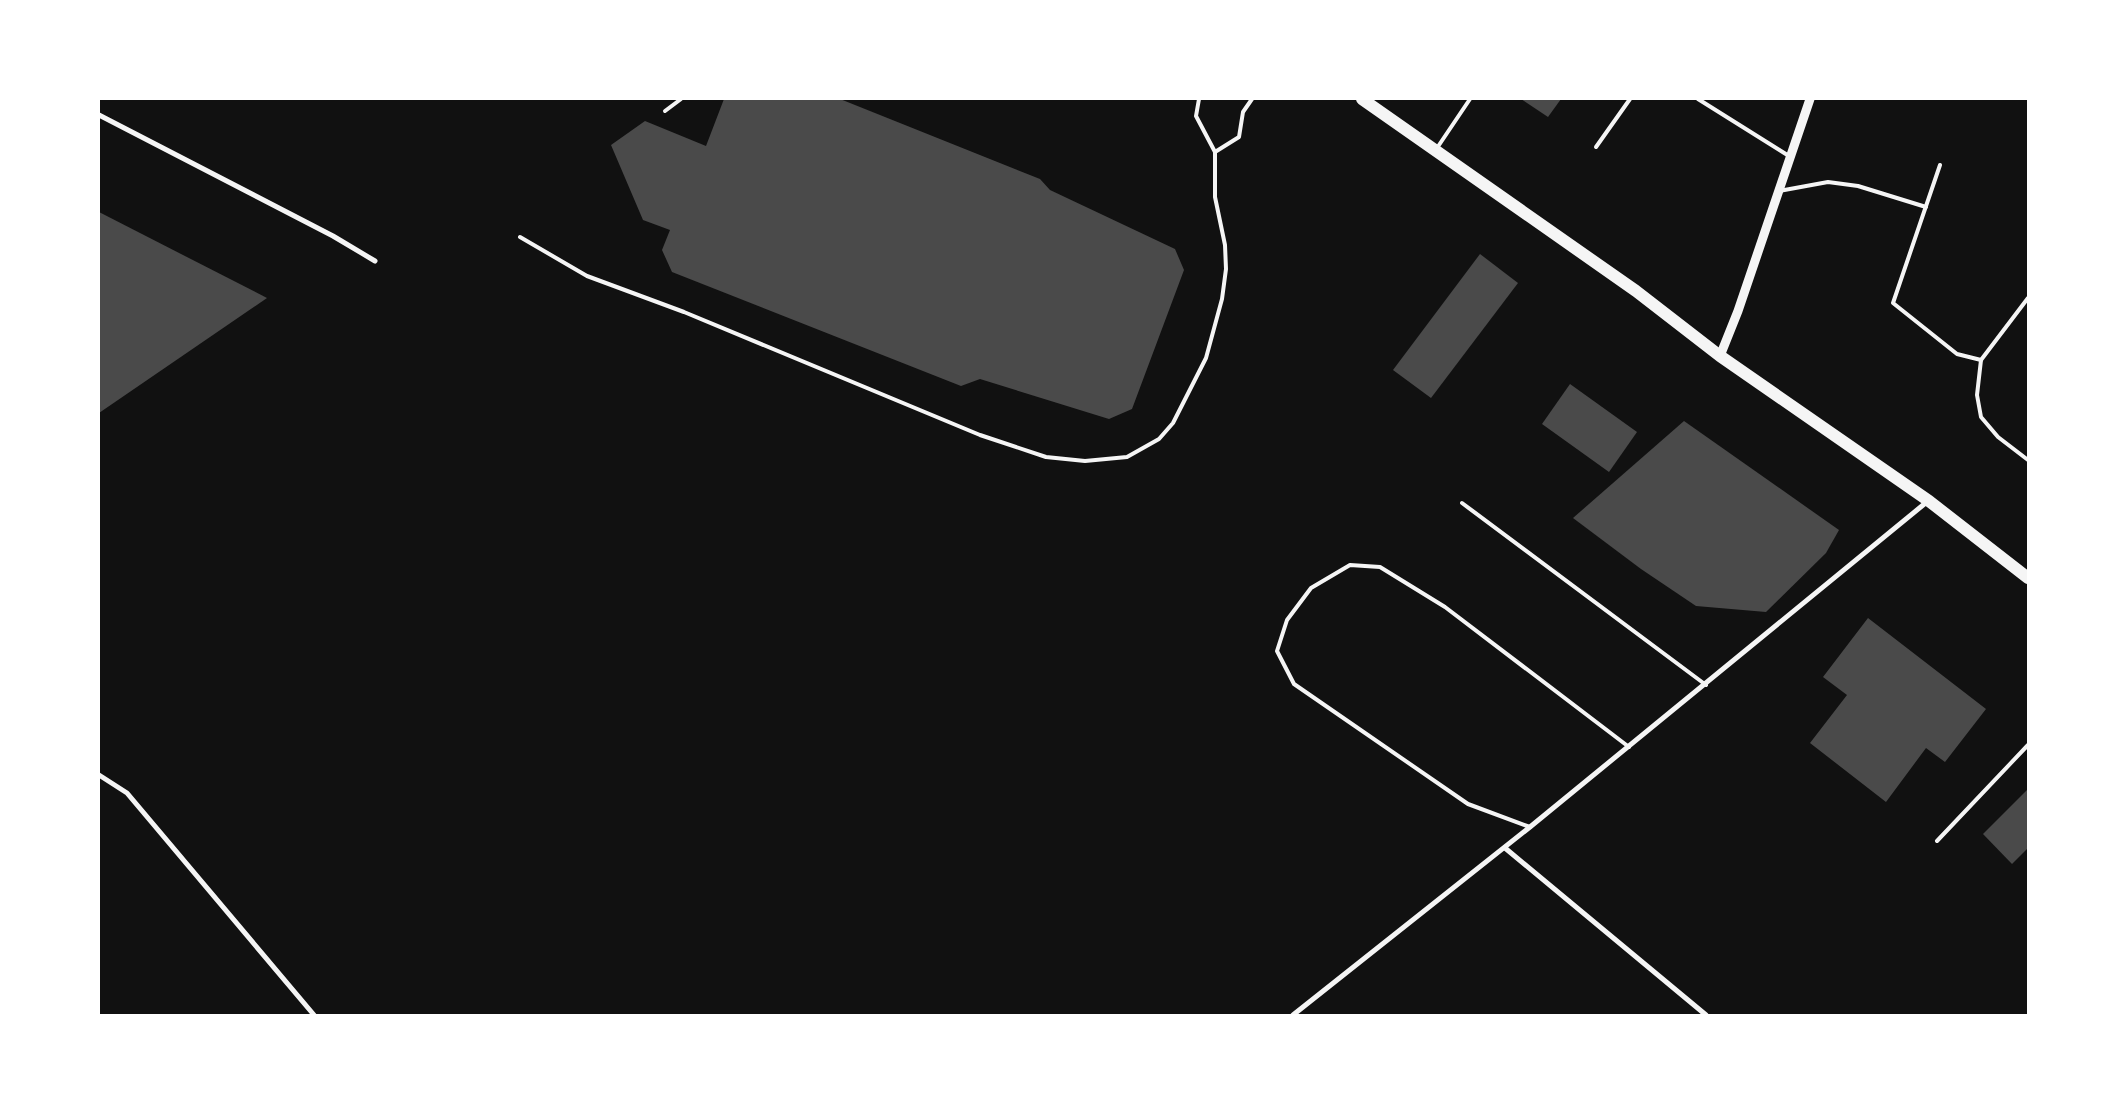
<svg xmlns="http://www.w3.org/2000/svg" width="2127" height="1114" viewBox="0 0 2127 1114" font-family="'Fira Sans',sans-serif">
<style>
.building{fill:#4a4a4a}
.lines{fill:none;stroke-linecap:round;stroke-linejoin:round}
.service{stroke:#f5f5f5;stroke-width:4}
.minor{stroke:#f5f5f5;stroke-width:5}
.tertiary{stroke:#f5f5f5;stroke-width:9}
.primary{stroke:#f5f5f5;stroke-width:12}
</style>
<rect width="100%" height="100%" fill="#111"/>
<g class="building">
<path d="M724,99H840L1040,179L1050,190L1175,249L1184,270L1132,409L1109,419L980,379L961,386L672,272L662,250L670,230L643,220L611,145L645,121L706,146Z"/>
<path d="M1521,99H1561L1548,117Z"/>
<path d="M99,212L267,298L99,413Z"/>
<path d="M1480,254L1518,283L1431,398L1393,370Z"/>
<path d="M1570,384L1637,432L1609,472L1542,424Z"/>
<path d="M1684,421L1839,530L1826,553L1766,612L1696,606L1641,569L1573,518Z"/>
<path d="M1868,618L1986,709L1945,762L1926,748L1886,802L1810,743L1847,695L1823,677Z"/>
<path d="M2028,789V848L2012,864L1983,834Z"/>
</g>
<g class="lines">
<g class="service">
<path d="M1698,99L1789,156"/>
<path d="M665,111L681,99"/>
<path d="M1596,147L1630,99"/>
<path d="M1437,148L1470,99"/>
<path d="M1215,152L1239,137L1243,112L1252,99"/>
<path d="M1940,165L1893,303L1957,354L1981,360"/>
<path d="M1779,191L1828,182L1858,186L1926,207"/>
<path d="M520,237L587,276L684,312L980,435L1046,457L1085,461L1127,457L1159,439L1173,423L1206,358L1222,299L1226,269L1225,245L1215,197V152L1196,116L1199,99"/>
<path d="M2028,298L1981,360L1977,395L1981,417L1998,437L2028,460"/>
<path d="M1462,503L1706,685"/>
<path d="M1530,827L1468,804L1294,684L1277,651L1287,620L1311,588L1350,565L1380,567L1445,607L1629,747"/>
<path d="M1937,841L2028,745"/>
</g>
<g class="minor">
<path d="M99,115L333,236L375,261"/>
<path d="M99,775L127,793L314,1015"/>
<path d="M1505,848L1706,1015"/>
<path d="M1293,1015L1530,827L1928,501"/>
</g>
<path class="tertiary" d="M1720,356L1738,311L1810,99"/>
<path class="primary" d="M1362,99L1636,291L1720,356L1929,501L2028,578"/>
</g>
<rect width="2127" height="1114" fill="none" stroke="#ffffff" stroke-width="200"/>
</svg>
